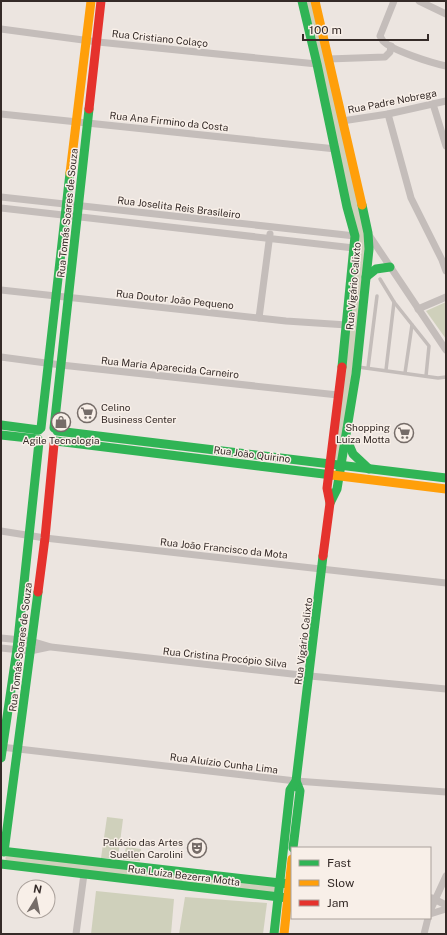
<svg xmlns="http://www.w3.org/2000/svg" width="447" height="935" viewBox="0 0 447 935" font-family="'Public Sans',sans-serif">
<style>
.green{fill:#cfd0bb}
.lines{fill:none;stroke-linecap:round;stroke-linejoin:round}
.lane{stroke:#c4bdba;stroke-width:3.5}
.street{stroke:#c4bdba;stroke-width:7}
.fast{stroke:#30b455;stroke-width:9}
.slow{stroke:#ff9f0a;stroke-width:9}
.jam{stroke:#e5322d;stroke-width:9}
.labels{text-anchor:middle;stroke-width:3;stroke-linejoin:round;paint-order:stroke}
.street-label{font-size:10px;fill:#352b28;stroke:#f8efe8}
.poi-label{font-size:10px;fill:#352b28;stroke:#f8efe8;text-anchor:end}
</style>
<rect width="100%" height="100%" fill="#ece5e0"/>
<g class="green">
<path d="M303,1H314L367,246L341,464L331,463L356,234Z"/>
<path d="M446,302V339L426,311Z"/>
<path d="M107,817L123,819L118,858H101Z"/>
<path d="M126,847L141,849L140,861L123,860Z"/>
<path d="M6,854L276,885L275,894L5,863Z"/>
<path d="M96,891L174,899L171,934H91Z"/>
<path d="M185,897L267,903L263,934H179Z"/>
</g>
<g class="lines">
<g class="lane">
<path d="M380,279L394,302L429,346L426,376"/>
<path d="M358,367L438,378L446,377"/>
<path d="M368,368L377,296"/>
<path d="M386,370L394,302"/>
<path d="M405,373L412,325"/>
</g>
<g class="street">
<path d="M394,1L380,36C380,36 383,41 383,41C393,51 432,63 446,66"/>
<path d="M419,1L446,14"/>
<path d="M1,29L98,42L317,64"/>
<path d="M328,59L385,57L390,52L391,46"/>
<path d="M433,104L446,146"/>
<path d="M1,114L336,149"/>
<path d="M388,114L411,198L442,260L446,271"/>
<path d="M342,121L388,114L446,101"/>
<path d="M1,197C119,209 237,224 355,236"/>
<path d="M1,208L354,248"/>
<path d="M369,235L446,350"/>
<path d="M1,290L286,321L347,325"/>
<path d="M418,309L446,297"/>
<path d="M259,318L270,234"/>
<path d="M1,357L61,365L338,395"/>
<path d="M1,531L45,538L446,583"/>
<path d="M1,638L31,641L51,647L310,676L446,689"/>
<path d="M1,648L30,651L49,647"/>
<path d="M1,747L296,781L446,792"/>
<path d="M432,898L446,905"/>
<path d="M430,911L446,876"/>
<path d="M430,914L446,909"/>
<path d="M76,934L84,874"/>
<path d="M424,934L428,918"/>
</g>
<g class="fast">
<path d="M302,1L317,64L347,207L355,236L342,367"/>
<path d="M366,277L376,269L390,267"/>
<path d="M1,425L39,430"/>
<path d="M41,428L70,173"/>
<path d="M54,428L89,109"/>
<path d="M57,431L446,478"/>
<path d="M1,435L38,439"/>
<path d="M347,440L353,454L369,469"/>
<path d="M56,441L332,475"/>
<path d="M330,503L337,489L356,374L369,249L368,233L362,205"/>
<path d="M1,758L17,649L39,442"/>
<path d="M293,848L300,791L296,781"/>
<path d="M1,851L289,884"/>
<path d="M4,852L38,592"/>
<path d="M1,864L288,898"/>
<path d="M274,934L290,790L296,781L323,556"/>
</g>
<g class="slow">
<path d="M315,1L362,205"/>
<path d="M70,173L91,1"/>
<path d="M332,475L446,489"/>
<path d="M284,934L292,859"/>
</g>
<g class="jam">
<path d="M89,109L101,1"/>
<path d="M323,556L330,503L327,488L342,367"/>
<path d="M38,592L45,538L54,444"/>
</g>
</g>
<defs>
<symbol id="supermarket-ring" viewBox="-11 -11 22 22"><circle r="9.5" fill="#f8efe8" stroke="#756c68" stroke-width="1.5"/><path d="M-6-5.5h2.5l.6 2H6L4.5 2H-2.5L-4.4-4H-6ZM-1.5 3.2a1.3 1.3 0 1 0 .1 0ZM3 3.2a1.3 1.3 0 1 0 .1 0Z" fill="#756c68"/></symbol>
<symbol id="shop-ring" viewBox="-11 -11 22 22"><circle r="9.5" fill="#f8efe8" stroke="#756c68" stroke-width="1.5"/><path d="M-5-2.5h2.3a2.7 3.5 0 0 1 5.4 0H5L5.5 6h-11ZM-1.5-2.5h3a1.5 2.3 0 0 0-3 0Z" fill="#756c68"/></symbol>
<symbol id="theatre-ring" viewBox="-11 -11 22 22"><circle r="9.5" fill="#f8efe8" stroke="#756c68" stroke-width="1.5"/><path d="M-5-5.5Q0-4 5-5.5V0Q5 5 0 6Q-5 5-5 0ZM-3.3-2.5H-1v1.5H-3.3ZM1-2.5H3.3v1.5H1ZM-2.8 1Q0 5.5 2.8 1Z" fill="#756c68"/></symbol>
</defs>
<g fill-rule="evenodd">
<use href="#supermarket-ring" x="76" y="402" width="22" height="22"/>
<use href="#shop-ring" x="50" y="411" width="22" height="22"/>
<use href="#supermarket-ring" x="393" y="422" width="22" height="22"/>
<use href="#theatre-ring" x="186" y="837" width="22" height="22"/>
</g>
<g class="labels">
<g class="street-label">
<text transform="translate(160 38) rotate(6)" y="4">Rua Cristiano Colaço</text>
<text transform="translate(392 101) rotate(-11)" y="4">Rua Padre Nobrega</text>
<text transform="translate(169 121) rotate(6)" y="4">Rua Ana Firmino da Costa</text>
<text transform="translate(179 207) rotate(7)" y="4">Rua Joselita Reis Brasileiro</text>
<text transform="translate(67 213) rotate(-84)" y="4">Rua Tomás Soares de Souza</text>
<text transform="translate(353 286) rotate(-85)" y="4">Rua Vigário Calixto</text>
<text transform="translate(175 299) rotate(6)" y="4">Rua Doutor João Pequeno</text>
<text transform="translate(170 367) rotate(6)" y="4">Rua Maria Aparecida Carneiro</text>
<text transform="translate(252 454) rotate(7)" y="4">Rua João Quirino</text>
<text transform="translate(224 548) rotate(6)" y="4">Rua João Francisco da Mota</text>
<text transform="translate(303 641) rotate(-83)" y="4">Rua Vigário Calixto</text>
<text transform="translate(20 647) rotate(-83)" y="4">Rua Tomás Soares de Souza</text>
<text transform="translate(225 657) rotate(6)" y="4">Rua Cristina Procópio Silva</text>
<text transform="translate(224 763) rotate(7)" y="4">Rua Aluízio Cunha Lima</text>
<text transform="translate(184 875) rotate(7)" y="4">Rua Luiza Bezerra Motta</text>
</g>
<g class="poi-label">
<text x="101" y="411" text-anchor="start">Celino<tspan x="101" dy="12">Business Center</tspan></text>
<text x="390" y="431">Shopping<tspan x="390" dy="12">Luiza Motta</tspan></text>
<text x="61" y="444" text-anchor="middle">Agile Tecnologia</text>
<text x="183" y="846">Palácio das Artes<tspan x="183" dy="12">Suellen Carolini</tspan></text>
</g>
</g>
<rect width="447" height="935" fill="none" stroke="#352b28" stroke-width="4"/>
<rect x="291" y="847" width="140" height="72" fill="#f8efe8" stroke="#aaa19b"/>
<rect x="299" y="860" width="20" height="6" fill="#30b455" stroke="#aaa19b"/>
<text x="327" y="867" font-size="12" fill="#352b28">Fast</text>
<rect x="299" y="880" width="20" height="6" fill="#ff9f0a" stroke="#aaa19b"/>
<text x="327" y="887" font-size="12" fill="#352b28">Slow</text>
<rect x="299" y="900" width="20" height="6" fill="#e5322d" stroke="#aaa19b"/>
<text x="327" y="907" font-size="12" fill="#352b28">Jam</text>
<g transform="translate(36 899) rotate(10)"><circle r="19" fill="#f8efe8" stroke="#aaa19b"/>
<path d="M0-3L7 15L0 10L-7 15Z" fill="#756c68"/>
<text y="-6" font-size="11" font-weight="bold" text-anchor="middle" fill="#352b28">N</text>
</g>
<path d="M303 34v6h125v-6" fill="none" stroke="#352b28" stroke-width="2"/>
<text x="309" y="34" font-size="12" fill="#352b28" stroke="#f8efe8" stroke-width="3" paint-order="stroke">100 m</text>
</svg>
